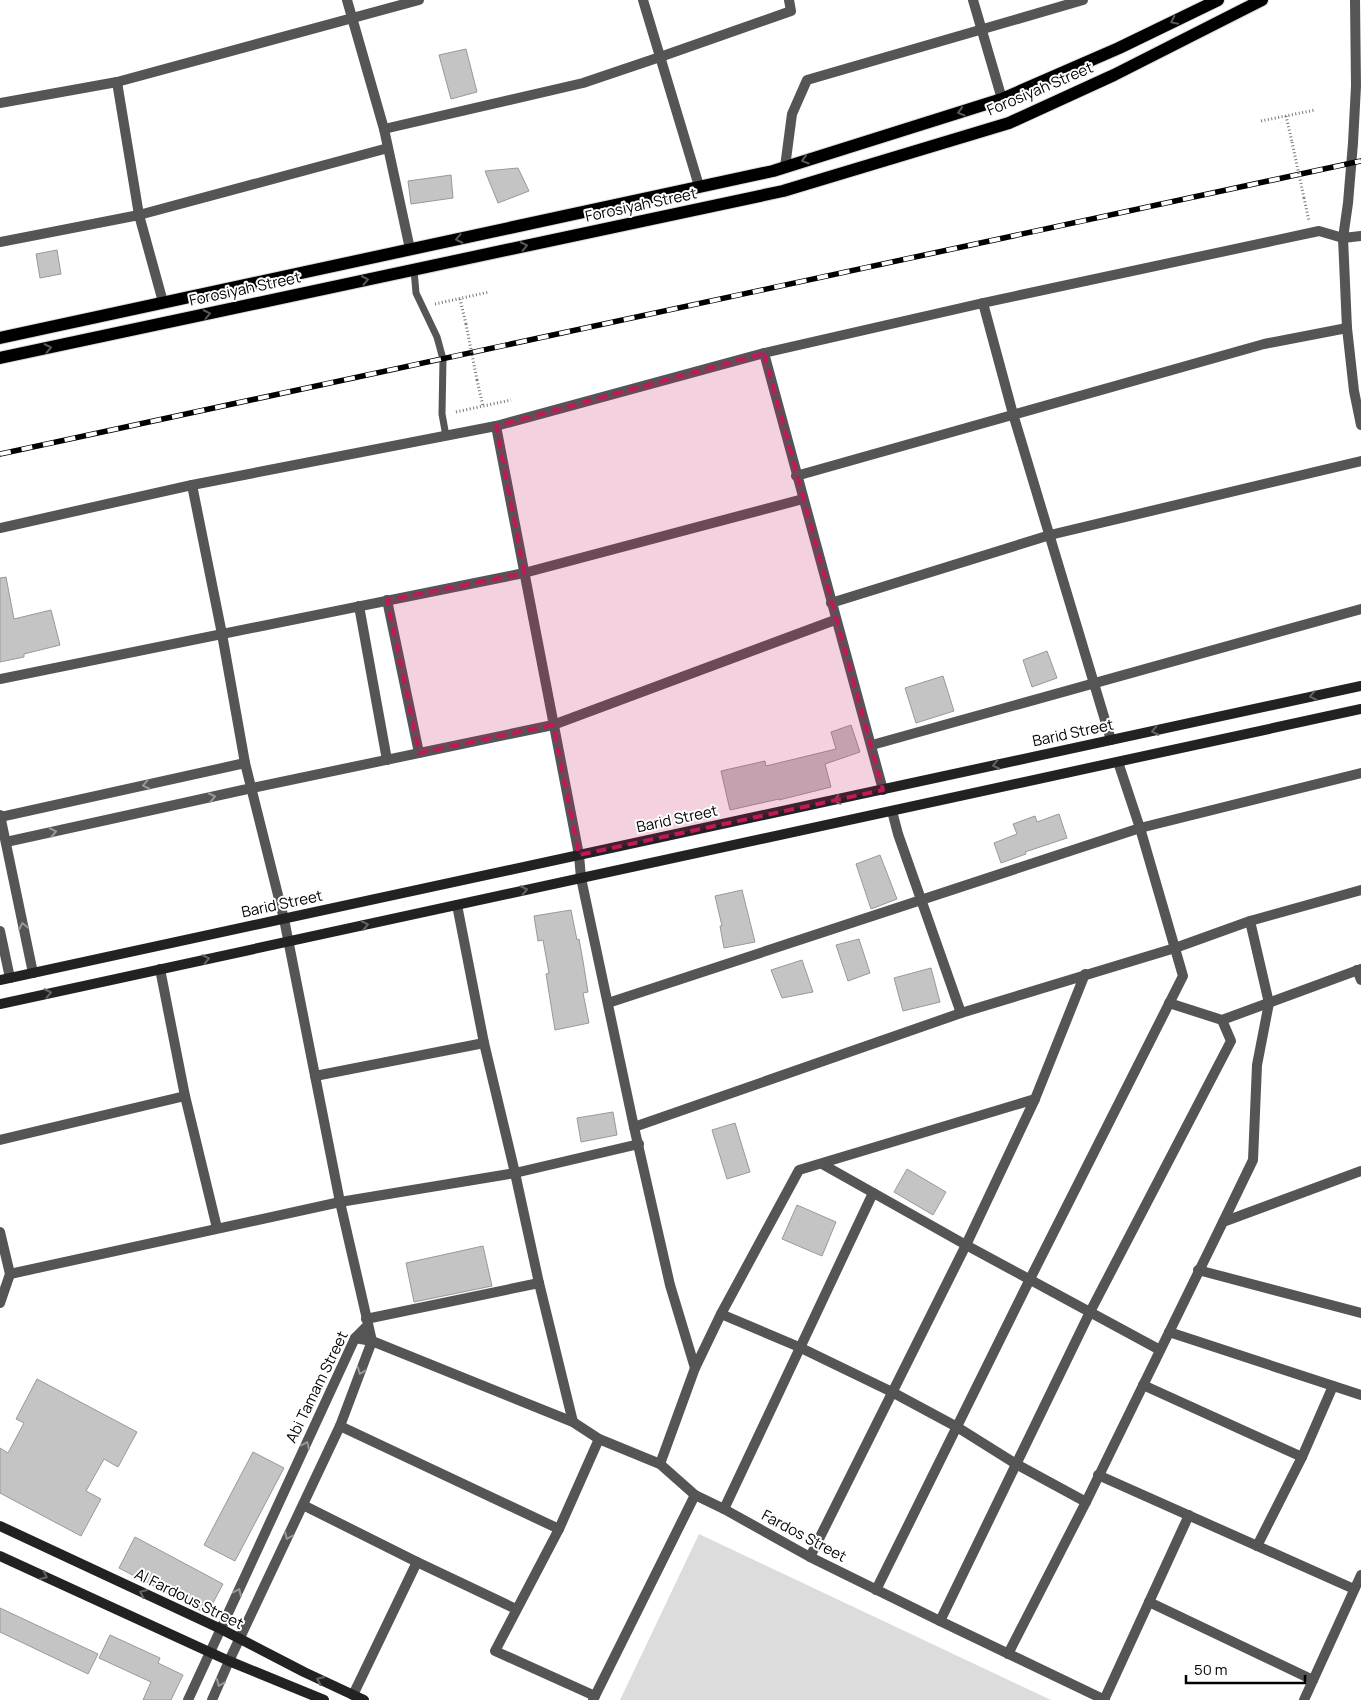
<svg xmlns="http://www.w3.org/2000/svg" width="1361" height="1700" viewBox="0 0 1361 1700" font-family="Manrope,sans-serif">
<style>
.green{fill:#dcdcdc}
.building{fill:#c4c4c4;stroke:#999}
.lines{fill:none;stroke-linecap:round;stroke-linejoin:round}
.primary-casing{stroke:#dbdbdb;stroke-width:14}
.path{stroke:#777;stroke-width:3;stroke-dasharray:1 2.5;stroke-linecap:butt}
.service{stroke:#555;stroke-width:7}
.minor{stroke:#555;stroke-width:10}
.tertiary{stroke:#555;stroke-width:10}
.secondary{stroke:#222;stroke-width:10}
.primary{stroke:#000;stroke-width:12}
.rail-casing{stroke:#000;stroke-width:5.5}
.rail{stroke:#fff;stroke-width:4;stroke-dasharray:11;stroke-linecap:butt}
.path-bridge{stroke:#777;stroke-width:3;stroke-dasharray:1 2.5;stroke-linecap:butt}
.oneway{stroke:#595959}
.oneway2{stroke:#646464}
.oneway3{stroke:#999}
.marked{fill:#c2185b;fill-opacity:0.2;stroke:#c2185b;stroke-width:4;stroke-dasharray:10 6;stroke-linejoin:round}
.labels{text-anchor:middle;stroke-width:4;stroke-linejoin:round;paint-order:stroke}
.street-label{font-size:15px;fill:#000;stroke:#fff}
</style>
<rect width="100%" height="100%" fill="#fff"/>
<path class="green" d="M699,1534L1051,1700H620Z"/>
<g class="building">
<path d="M466,49L477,92L451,99L439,55Z"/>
<path d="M518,168L529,191L498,203L485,171Z"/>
<path d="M451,175L453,198L411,204L408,181Z"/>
<path d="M57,250L61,274L40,278L36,254Z"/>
<path d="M6,577L14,619L51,610L60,645L24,654V657L0,662V578Z"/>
<path d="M1047,651L1057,678L1032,687L1023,660Z"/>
<path d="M943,676L954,711L916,723L905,688Z"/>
<path d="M851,725L860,752L825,764L831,787L779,800V799L730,810L721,771L765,761L766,766L836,749L831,732Z"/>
<path d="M1059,814L1067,838L1025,852L1026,854L1001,863L994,843L1017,834L1013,824L1035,816L1037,822Z"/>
<path d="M880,855L897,899L871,909L856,864Z"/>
<path d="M742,890L755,942L724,948L720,926H722L715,896Z"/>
<path d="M571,910L577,940L579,939L583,961L588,992L583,993L589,1023L555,1030L546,974L549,973L543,940L538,941L534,916Z"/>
<path d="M859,939L870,973L848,981L836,945Z"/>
<path d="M802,960L813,992L782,998L771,970Z"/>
<path d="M931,968L940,1002L903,1011L894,978Z"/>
<path d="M613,1112L617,1135L581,1142L577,1118Z"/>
<path d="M735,1123L750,1172L727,1179L712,1130Z"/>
<path d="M907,1169L946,1192L933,1215L894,1192Z"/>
<path d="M797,1205L836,1222L822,1256L782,1239Z"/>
<path d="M483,1246L492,1286L414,1302L406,1263Z"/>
<path d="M37,1379L137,1432L118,1467L104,1459L86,1491L101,1499L81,1536L0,1493V1448L8,1453L24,1423L16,1419Z"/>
<path d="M253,1452L284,1468L235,1561L204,1545Z"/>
<path d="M135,1537L223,1584L207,1614L119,1568Z"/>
<path d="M0,1608L98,1654L88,1674L0,1632Z"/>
<path d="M110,1635L160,1658L158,1663L183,1675L171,1700H143L151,1682L99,1658Z"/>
</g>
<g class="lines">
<defs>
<g id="primary">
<path d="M0,338L773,171L1002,99L1119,48L1218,0"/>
<path d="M0,358L783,191L1009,123L1114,75L1262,0"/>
</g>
</defs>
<use href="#primary" class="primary-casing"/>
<g class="path">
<path d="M1286,116L1292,142"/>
<path d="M1261,121L1315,110"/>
<path d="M1304,198L1309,221"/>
<path d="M460,299L466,324"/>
<path d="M435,304L489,292"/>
<path d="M477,380L483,406"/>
<path d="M456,412L511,400"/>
</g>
<path class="service" d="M414,270L416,293L437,337L443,359L442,414L446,436"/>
<g class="minor">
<path d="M347,0L384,129L410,249"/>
<path d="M643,0L699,186"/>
<path d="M973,0L1002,99"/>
<path d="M1355,0L1356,86L1353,143L1348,203L1343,238L1347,328L1354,391L1361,425"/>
<path d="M117,82L139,215L163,302"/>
<path d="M0,103L117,82L419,0"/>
<path d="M384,129L583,83L660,57L791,11L789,0"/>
<path d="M785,167L792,114L807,80L1083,0"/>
<path d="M0,242L139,215L388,148"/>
<path d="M983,303L1013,414L1111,740"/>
<path d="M764,353L883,790"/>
<path d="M496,426L579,855L581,878L634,1127L670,1285L695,1368"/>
<path d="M796,476L1264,344L1347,328"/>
<path d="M192,485L222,634L245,763L284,919L340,1202L372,1341L340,1426L229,1661L212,1700"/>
<path d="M0,528L192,485L496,426L764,353L983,303L1319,231L1343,238L1361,236"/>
<path d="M387,600L419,753"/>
<path d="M831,603L1050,535L1361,461"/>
<path d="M359,606L387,760"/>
<path d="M0,679L524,573L803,499"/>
<path d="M872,745L1361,609"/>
<path d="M892,811L898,834L961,1013"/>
<path d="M0,815L33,973"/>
<path d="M0,817L245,763"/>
<path d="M6,842L252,788L553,725L835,620"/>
<path d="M457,905L484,1043L515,1173L539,1283L573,1422"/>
<path d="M0,931L10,978"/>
<path d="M160,969L185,1096L217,1228"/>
<path d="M1357,970L1361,980"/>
<path d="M608,1003L1140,828L1361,773"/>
<path d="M1169,1003L1222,1020L1361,969"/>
<path d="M315,1076L484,1043"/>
<path d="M634,1127L961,1013L1175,948L1250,921L1361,890"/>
<path d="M0,1140L185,1096"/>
<path d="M822,1164L966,1245L1160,1350"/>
<path d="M1223,1222L1253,1160L1257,1065L1269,1003L1250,921"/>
<path d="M0,1232L10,1274L0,1303"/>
<path d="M1198,1270L1361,1313"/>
<path d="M10,1274L340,1202L515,1173L639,1144"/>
<path d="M721,1314L799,1347L892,1392L957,1427L1016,1464L1086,1502"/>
<path d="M366,1319L539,1283"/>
<path d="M1169,1332L1361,1395"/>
<path d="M355,1338L372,1341L573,1422L599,1439L660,1464L695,1495L724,1509L810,1557L940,1621L1105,1700"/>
<path d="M1143,1385L1302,1457"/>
<path d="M340,1426L559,1529"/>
<path d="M660,1464L695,1368L721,1314L799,1170L1035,1099"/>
<path d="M1098,1475L1354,1589"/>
<path d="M303,1505L417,1562L516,1609"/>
<path d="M724,1509L873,1193"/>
<path d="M1257,1546L1302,1457L1333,1386"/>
<path d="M810,1557L966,1245L1035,1099L1085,974"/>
<path d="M876,1590L1030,1279L1183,976L1140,828L1118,762"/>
<path d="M1149,1602L1313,1680"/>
<path d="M940,1621L1090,1312L1231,1041L1222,1020"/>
<path d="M1008,1654L1086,1502L1223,1222L1361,1171"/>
<path d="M353,1695L417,1562"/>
<path d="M595,1696L495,1651L559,1529L599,1439"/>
<path d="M188,1700L355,1338L368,1325"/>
<path d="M1104,1700L1189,1515"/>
<path d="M1304,1700L1361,1575"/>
</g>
<path class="tertiary" d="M593,1700L695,1495"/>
<g class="secondary">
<path d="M0,980L1361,686"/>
<path d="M0,1004L1361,709"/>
<path d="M0,1526L221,1629L304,1672L364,1700"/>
<path d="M0,1556L229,1661L324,1700"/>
</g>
<use href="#primary" class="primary"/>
<defs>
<path id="rail" d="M0,454L1361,161"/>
</defs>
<use href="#rail" class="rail-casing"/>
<use href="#rail" class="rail"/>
<g class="path-bridge">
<path d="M1292,142L1304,198"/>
<path d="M466,324L477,380"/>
</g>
</g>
<defs><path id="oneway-chevron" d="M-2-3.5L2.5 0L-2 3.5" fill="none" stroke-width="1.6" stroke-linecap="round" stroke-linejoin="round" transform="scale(1.25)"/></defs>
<g class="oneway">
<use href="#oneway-chevron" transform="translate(1174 21) rotate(154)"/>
<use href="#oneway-chevron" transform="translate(961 112) rotate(163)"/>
<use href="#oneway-chevron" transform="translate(805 160) rotate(163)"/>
<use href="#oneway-chevron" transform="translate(459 239) rotate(168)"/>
<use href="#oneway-chevron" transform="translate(524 246) rotate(-12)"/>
<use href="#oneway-chevron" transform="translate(365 280) rotate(-12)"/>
<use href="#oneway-chevron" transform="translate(207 314) rotate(-12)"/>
<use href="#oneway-chevron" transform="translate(48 348) rotate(-12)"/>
</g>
<g class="oneway2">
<use href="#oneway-chevron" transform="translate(1313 696) rotate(168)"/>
<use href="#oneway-chevron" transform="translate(1155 731) rotate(168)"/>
<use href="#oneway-chevron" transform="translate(996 765) rotate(168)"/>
<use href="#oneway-chevron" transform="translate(837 800) rotate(168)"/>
<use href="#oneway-chevron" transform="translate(524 890) rotate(-12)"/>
<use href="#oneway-chevron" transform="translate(365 925) rotate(-12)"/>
<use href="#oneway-chevron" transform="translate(206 959) rotate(-12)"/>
<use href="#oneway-chevron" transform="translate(48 993) rotate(-12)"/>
<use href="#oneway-chevron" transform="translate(44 1576) rotate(25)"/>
<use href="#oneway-chevron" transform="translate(143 1593) rotate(-155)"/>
<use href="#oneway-chevron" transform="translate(320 1680) rotate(-155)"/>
</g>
<g class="oneway3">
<use href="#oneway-chevron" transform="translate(146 785) rotate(168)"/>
<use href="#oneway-chevron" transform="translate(212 797) rotate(-12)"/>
<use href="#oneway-chevron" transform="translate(53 832) rotate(-12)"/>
<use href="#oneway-chevron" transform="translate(23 926) rotate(-102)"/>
<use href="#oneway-chevron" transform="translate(361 1371) rotate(111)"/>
<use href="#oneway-chevron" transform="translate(306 1445) rotate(-65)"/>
<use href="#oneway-chevron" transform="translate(288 1536) rotate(115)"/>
<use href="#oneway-chevron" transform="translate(238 1592) rotate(-65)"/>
<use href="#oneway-chevron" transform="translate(220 1683) rotate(113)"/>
</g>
<path class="marked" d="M764,353L883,790L579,855L553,725L419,753L387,600L524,573L496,426Z"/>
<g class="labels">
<g class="street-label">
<text transform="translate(1040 89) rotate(-23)" y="5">Forosiyah Street</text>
<text transform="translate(641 205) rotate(-12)" y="5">Forosiyah Street</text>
<text transform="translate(245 289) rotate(-12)" y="5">Forosiyah Street</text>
<text transform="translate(1073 733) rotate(-12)" y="5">Barid Street</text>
<text transform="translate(677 819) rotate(-12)" y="5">Barid Street</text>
<text transform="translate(282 904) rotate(-12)" y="5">Barid Street</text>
<text transform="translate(317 1387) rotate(-64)" y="5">Abi Tamam Street</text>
<text transform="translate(804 1536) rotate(28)" y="5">Fardos Street</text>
<text transform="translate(189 1599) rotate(26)" y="5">Al Fardous Street</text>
</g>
</g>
<path d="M1186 1675v8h119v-8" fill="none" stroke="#000000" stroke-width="2.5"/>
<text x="1194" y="1675" font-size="15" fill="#000000" stroke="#ffffff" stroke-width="4" paint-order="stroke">50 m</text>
</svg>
